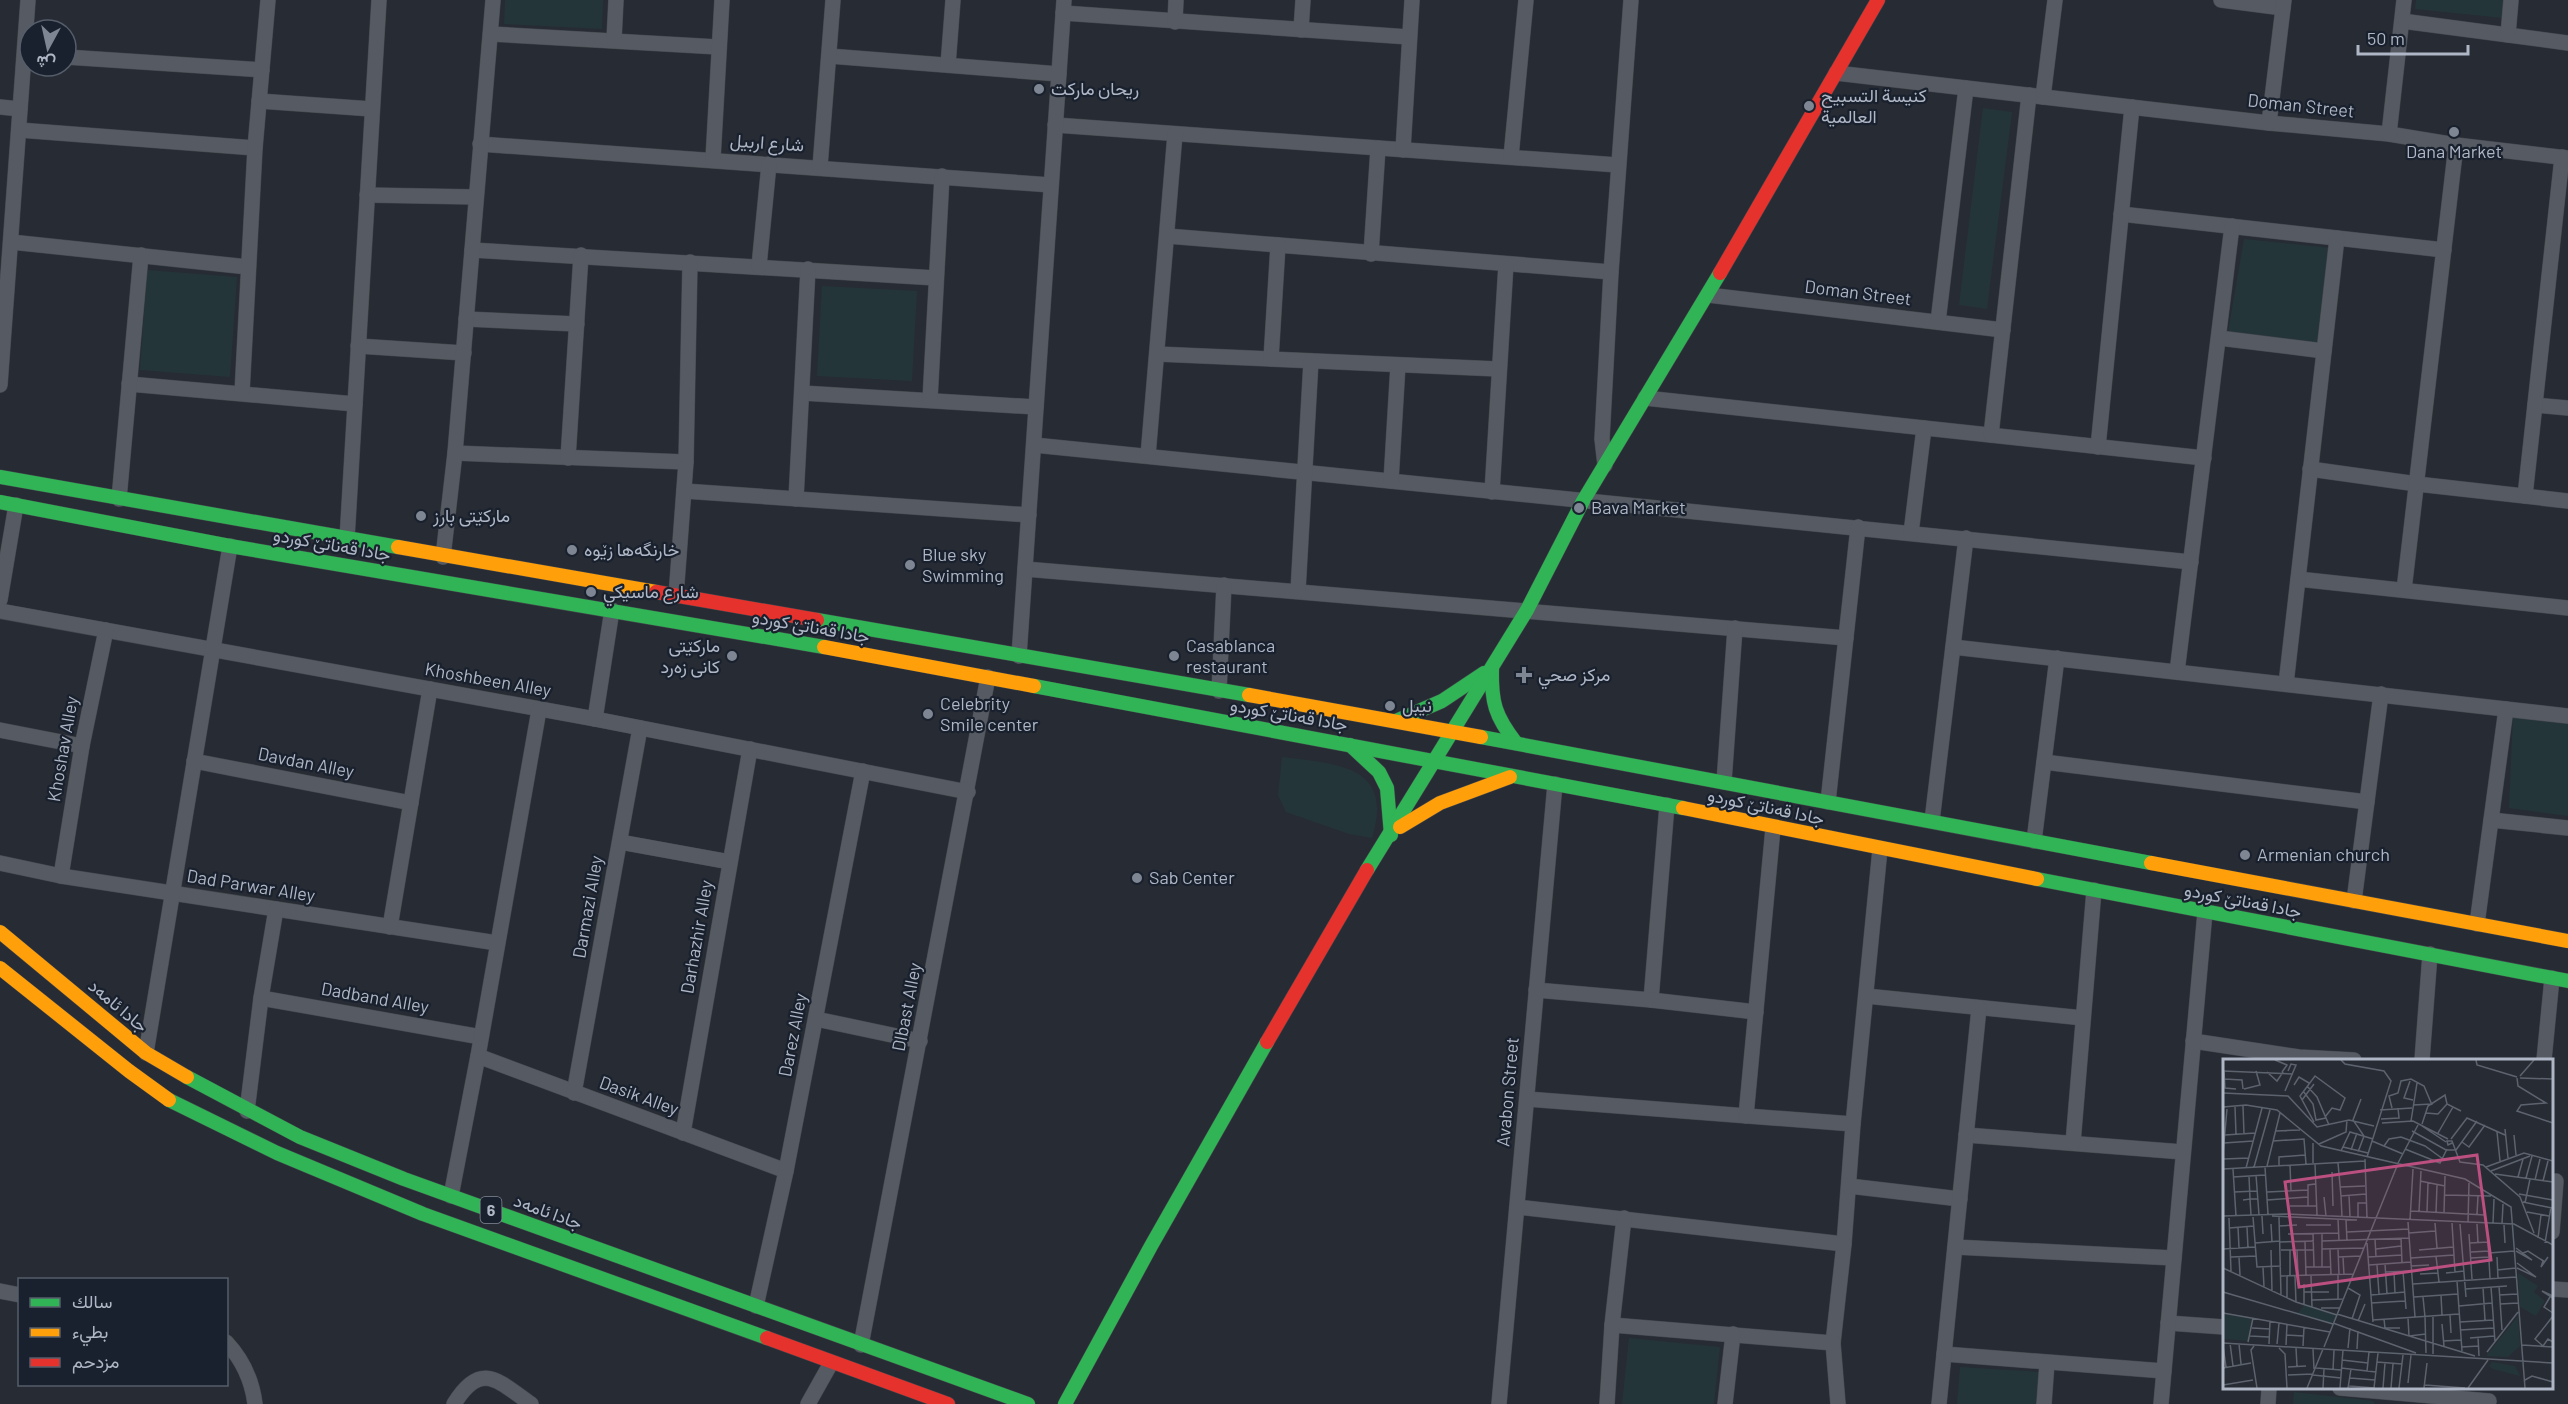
<svg xmlns="http://www.w3.org/2000/svg" width="2568" height="1404" viewBox="0 0 2568 1404" font-family="Barlow,Vazirmatn,sans-serif">
<style>
.green{fill:#243539}
.lines{fill:none;stroke-linecap:round;stroke-linejoin:round}
.street-casing{stroke:#42464c;stroke-width:16}
.fast-casing{stroke:#42464c;stroke-width:15}
.slow-casing{stroke:#42464c;stroke-width:15}
.jam-casing{stroke:#42464c;stroke-width:15}
.street{stroke:#565a62;stroke-width:15}
.fast{stroke:#30b455;stroke-width:14}
.slow{stroke:#ff9f0a;stroke-width:14}
.jam{stroke:#e5322d;stroke-width:14}
.poi-dot{fill:#7f8693;stroke:#1a212e;stroke-width:2}
.labels{text-anchor:middle;stroke-width:4.5;stroke-linejoin:round;paint-order:stroke}
.shield{fill:#1a212e;stroke:#828a98;stroke-width:1.5}
.shield-label{font-size:16px;font-weight:bold;fill:#afb7c6}
.poi-label{font-size:18px;fill:#afb7c6;stroke:#1a212e;text-anchor:start}
.street-label{font-size:18px;fill:#afb7c6;stroke:#1a212e}
.inset-road{fill:none;stroke:#5d636e;stroke-width:1.5}
.view{fill:#bb5080;fill-opacity:0.15;stroke:#bb5080;stroke-width:3}
.inset-edge{fill:none;stroke:#afb7c6;stroke-width:3}
</style>
<rect width="100%" height="100%" fill="#272b33"/>
<g class="green">
<path d="M505,0H603L602,29L504,24Z"/>
<path d="M2416,0H2504L2503,18L2415,9Z"/>
<path d="M1983,108L2012,112L1987,309L1959,305Z"/>
<path d="M2244,239L2331,248L2318,343L2228,332Z"/>
<path d="M147,270L237,277L230,377L140,370Z"/>
<path d="M822,286L917,291L912,381L817,376Z"/>
<path d="M2513,715L2568,722V816L2509,808Z"/>
<path d="M1282,757C1335,764 1395,764 1372,838L1349,834L1286,812L1278,795Z"/>
<path d="M1629,1338L1720,1347L1714,1404H1622Z"/>
<path d="M1960,1367L2041,1372L2039,1404H1957Z"/>
<path d="M2294,1392L2374,1401V1404H2293Z"/>
</g>
<g class="lines">
<defs>
<g id="street">
<path d="M2221,0L2283,8"/>
<path d="M1063,13L1409,37"/>
<path d="M2402,21L2568,43"/>
<path d="M1175,22L1176,0"/>
<path d="M1301,30L1303,0"/>
<path d="M491,34L718,47"/>
<path d="M2508,35L2511,0"/>
<path d="M614,40L616,0"/>
<path d="M829,56L1059,74"/>
<path d="M66,57L262,70"/>
<path d="M948,65L953,0"/>
<path d="M1836,73L2269,123L2389,134L2456,145L2568,158"/>
<path d="M2043,97L2055,0"/>
<path d="M259,101L372,109"/>
<path d="M0,107L20,109"/>
<path d="M2269,123L2284,0"/>
<path d="M1055,125L1618,165"/>
<path d="M19,130L255,148"/>
<path d="M2389,134L2404,0"/>
<path d="M480,144L1051,185"/>
<path d="M1403,150L1412,0"/>
<path d="M1511,157L1526,0"/>
<path d="M713,159L722,0"/>
<path d="M820,167L833,0"/>
<path d="M367,195L476,197"/>
<path d="M2121,214L2444,250"/>
<path d="M1167,236L1611,272"/>
<path d="M11,242L248,267"/>
<path d="M472,250L936,278"/>
<path d="M1371,254L1378,148"/>
<path d="M759,266L769,164"/>
<path d="M1708,295L2003,330"/>
<path d="M466,319L577,324"/>
<path d="M1938,322L1966,88"/>
<path d="M2219,338L2324,351"/>
<path d="M358,346L464,353"/>
<path d="M1157,354L1498,369"/>
<path d="M1271,359L1278,245"/>
<path d="M129,384L355,404"/>
<path d="M0,385L28,0"/>
<path d="M242,393L255,148L268,0"/>
<path d="M802,393L1036,407"/>
<path d="M1645,398L2204,458"/>
<path d="M930,400L942,176"/>
<path d="M2535,405L2568,408"/>
<path d="M1991,435L2029,95"/>
<path d="M1034,445L2191,562"/>
<path d="M2098,447L2132,107"/>
<path d="M455,453L686,462"/>
<path d="M1148,456L1175,134"/>
<path d="M568,458L581,255"/>
<path d="M1605,465L1602,439L1611,272L1631,0"/>
<path d="M2310,469L2417,484L2568,501"/>
<path d="M1391,481L1398,365"/>
<path d="M684,491L1029,515"/>
<path d="M1492,492L1506,264"/>
<path d="M2525,496L2562,157"/>
<path d="M119,499L141,255"/>
<path d="M796,499L808,269"/>
<path d="M1911,533L1924,428"/>
<path d="M347,539L379,0"/>
<path d="M443,557L455,453L493,0"/>
<path d="M1025,569L1846,638"/>
<path d="M2298,579L2568,608"/>
<path d="M2404,590L2456,145"/>
<path d="M1298,591L1311,361"/>
<path d="M676,596L686,462L690,262"/>
<path d="M0,600L16,505"/>
<path d="M0,611L595,719L968,792"/>
<path d="M1953,647L2568,716"/>
<path d="M1019,656L1064,0"/>
<path d="M2177,672L2232,226"/>
<path d="M2286,684L2337,238"/>
<path d="M1219,691L1224,585"/>
<path d="M595,719L612,610"/>
<path d="M0,730L82,746"/>
<path d="M194,761L411,803"/>
<path d="M2044,762L2367,802"/>
<path d="M1724,782L1735,628"/>
<path d="M1828,802L1858,527"/>
<path d="M2491,820L2568,828"/>
<path d="M1932,821L1966,538"/>
<path d="M2034,841L2057,658"/>
<path d="M620,842L730,862"/>
<path d="M0,863L61,876L497,943"/>
<path d="M61,876L82,746L106,630"/>
<path d="M2354,901L2381,694"/>
<path d="M2477,924L2506,709"/>
<path d="M390,927L430,689"/>
<path d="M1536,990L1651,1000L1667,805"/>
<path d="M1866,996L2083,1018"/>
<path d="M261,998L481,1037"/>
<path d="M1651,1000L1756,1012"/>
<path d="M816,1019L920,1041"/>
<path d="M2193,1041L2299,1057L2354,1060"/>
<path d="M146,1053L230,546"/>
<path d="M478,1056L786,1171"/>
<path d="M2422,1060L2430,954"/>
<path d="M2544,1060L2552,978"/>
<path d="M574,1093L640,728"/>
<path d="M1527,1099L1853,1124L1844,1244L1833,1343L1838,1404"/>
<path d="M247,1111L261,998L276,909"/>
<path d="M1746,1116L1773,828"/>
<path d="M1853,1124L1880,849"/>
<path d="M683,1133L750,749"/>
<path d="M1966,1135L2183,1152"/>
<path d="M2073,1143L2094,890"/>
<path d="M1849,1186L1960,1199"/>
<path d="M451,1196L478,1056L539,710"/>
<path d="M1517,1207L1844,1244"/>
<path d="M2552,1232L2556,1181"/>
<path d="M1955,1247L2174,1258"/>
<path d="M2552,1289L2568,1290"/>
<path d="M0,1291L20,1295"/>
<path d="M756,1306L786,1171L863,771"/>
<path d="M2168,1323L2224,1327"/>
<path d="M1612,1325L1833,1343"/>
<path d="M226,1342C243,1360 252,1380 255,1404"/>
<path d="M861,1345L988,677"/>
<path d="M1944,1354L2164,1371"/>
<path d="M2340,1388L2489,1401"/>
<path d="M454,1404C481,1360 498,1381 531,1404"/>
<path d="M808,1404L831,1363"/>
<path d="M1499,1404L1555,784"/>
<path d="M1607,1404L1612,1325L1624,1218"/>
<path d="M1725,1404L1733,1334"/>
<path d="M1939,1404L1979,1008"/>
<path d="M2044,1404L2047,1363"/>
<path d="M2161,1404L2205,912"/>
<path d="M2268,1404L2269,1388"/>
</g>
<g id="fast">
<path d="M0,477L398,547"/>
<path d="M0,502L230,546L824,647"/>
<path d="M817,620L1249,695"/>
<path d="M1492,668C1491,702 1495,716 1516,743"/>
<path d="M1034,686L1683,808"/>
<path d="M1396,721L1442,701L1484,673"/>
<path d="M1481,737L2151,863"/>
<path d="M1350,745L1379,772L1387,788L1391,835"/>
<path d="M1367,870L1527,610L1583,501L1720,273"/>
<path d="M2037,879L2568,981"/>
<path d="M187,1077L300,1137L404,1179L1028,1404"/>
<path d="M169,1100L277,1153L423,1214L767,1338"/>
<path d="M1065,1404L1151,1246L1267,1042"/>
</g>
<g id="slow">
<path d="M398,547L656,592"/>
<path d="M824,647L1034,686"/>
<path d="M1249,695L1481,737"/>
<path d="M1683,808L2037,879"/>
<path d="M1400,827L1440,803L1510,777"/>
<path d="M2151,863L2568,941"/>
<path d="M0,932L146,1053L187,1077"/>
<path d="M0,968L129,1071L169,1100"/>
</g>
<g id="jam">
<path d="M1720,273L1878,0"/>
<path d="M656,592L817,620"/>
<path d="M1267,1042L1367,870"/>
<path d="M767,1338L948,1404"/>
</g>
</defs>
<use href="#street" class="street-casing"/>
<use href="#fast" class="fast-casing"/>
<use href="#slow" class="slow-casing"/>
<use href="#jam" class="jam-casing"/>
<use href="#street" class="street"/>
<use href="#fast" class="fast"/>
<use href="#slow" class="slow"/>
<use href="#jam" class="jam"/>
</g>
<g class="poi-dot">
<circle cx="1039" cy="89" r="6"/>
<circle cx="1809" cy="106" r="6"/>
<circle cx="2454" cy="132" r="6"/>
<circle cx="1579" cy="508" r="6"/>
<circle cx="421" cy="516" r="6"/>
<circle cx="572" cy="550" r="6"/>
<circle cx="910" cy="565" r="6"/>
<circle cx="591" cy="592" r="6"/>
<circle cx="732" cy="656" r="6"/>
<circle cx="1174" cy="656" r="6"/>
<path d="M1521 666h6v6h6v6h-6v6h-6v-6h-6v-6h6z"/>
<circle cx="1390" cy="706" r="6"/>
<circle cx="928" cy="714" r="6"/>
<circle cx="2245" cy="855" r="6"/>
<circle cx="1137" cy="878" r="6"/>
</g>
<g class="labels">
<rect class="shield" x="480.5" y="1197" width="21" height="26" rx="4.5"/>
<g class="shield-label">
<text x="491" y="1216">6</text>
</g>
<g class="poi-label">
<text x="1051" y="95">ريحان ماركت</text>
<text x="1821" y="102">كنيسة التسبيح<tspan x="1821" dy="21">العالمية</tspan></text>
<text x="2454" y="158" text-anchor="middle">Dana Market</text>
<text x="1591" y="514">Bava Market</text>
<text x="433" y="522">مارکێتی بارز</text>
<text x="584" y="556">خارنگەها زێوە</text>
<text x="922" y="561">Blue sky<tspan x="922" dy="21">Swimming</tspan></text>
<text x="603" y="598">شارع ماسيكي</text>
<text x="720" y="652" text-anchor="end">مارکێتی<tspan x="720" dy="21">کانی زەرد</tspan></text>
<text x="1186" y="652">Casablanca<tspan x="1186" dy="21">restaurant</tspan></text>
<text x="1538" y="681">مركز صحي</text>
<text x="940" y="710">Celebrity<tspan x="940" dy="21">Smile center</tspan></text>
<text x="1402" y="712">نيبل</text>
<text x="2257" y="861">Armenian church</text>
<text x="1149" y="884">Sab Center</text>
</g>
<g class="street-label">
<text transform="translate(2301 106) rotate(6)" y="6">Doman Street</text>
<text transform="translate(767 143) rotate(4)" y="6">شارع اربيل</text>
<text transform="translate(1858 293) rotate(7)" y="6">Doman Street</text>
<text transform="translate(332 545) rotate(10)" y="6">جادا قەناتێ کوردو</text>
<text transform="translate(811 627) rotate(10)" y="6">جادا قەناتێ کوردو</text>
<text transform="translate(488 680) rotate(10)" y="6">Khoshbeen Alley</text>
<text transform="translate(1289 715) rotate(10)" y="6">جادا قەناتێ کوردو</text>
<text transform="translate(63 749) rotate(-80)" y="6">Khoshav Alley</text>
<text transform="translate(306 763) rotate(11)" y="6">Davdan Alley</text>
<text transform="translate(1766 807) rotate(12)" y="6">جادا قەناتێ کوردو</text>
<text transform="translate(251 886) rotate(9)" y="6">Dad Parwar Alley</text>
<text transform="translate(2243 901) rotate(11)" y="6">جادا قەناتێ کوردو</text>
<text transform="translate(588 907) rotate(-80)" y="6">Darmazi Alley</text>
<text transform="translate(697 937) rotate(-80)" y="6">Darhazhir Alley</text>
<text transform="translate(375 998) rotate(10)" y="6">Dadband Alley</text>
<text transform="translate(118 1006) rotate(40)" y="6">جادا ئامەد</text>
<text transform="translate(907 1007) rotate(-79)" y="6">Dlbast Alley</text>
<text transform="translate(793 1035) rotate(-79)" y="6">Darez Alley</text>
<text transform="translate(1508 1092) rotate(-85)" y="6">Avabon Street</text>
<text transform="translate(639 1096) rotate(20)" y="6">Dasik Alley</text>
<text transform="translate(548 1212) rotate(20)" y="6">جادا ئامەد</text>
</g>
</g>
<g transform="translate(2223 1059)">
<rect width="330" height="330" fill="#272b33"/>
<path d="M295,214L315,227L311,233L322,242L313,257L297,248ZM81,246L113,256L109,265L75,254ZM0,255L29,260L25,282L0,280ZM295,257L297,287L285,298L263,297ZM269,303L292,307L297,317L270,310L266,307Z" fill="#243539"/>
<path class="inset-road" d="M52,1L64,6L59,13M118,1L122,5L161,12L168,22L144,98M253,1L254,6L294,18M0,12L70,15M1,12L2,29L13,30M44,13L54,22L60,13M297,17L311,1M294,19L295,27L323,44L298,46L294,52L330,64M297,19L330,20M1,20L19,21L20,30M187,22L181,39L190,41M71,26L76,18L86,24M84,27L94,38L106,66M21,30L37,26L33,12M62,32L73,6L68,5L65,12M80,32L90,45L93,61L103,59M0,34L65,37L94,68L126,61L151,67M79,41L91,25M190,46L209,45M20,47L21,75M0,48L23,46L54,51L98,87L242,120L288,148L302,329M12,48L13,75M169,49L166,37L175,34L178,22L188,20L201,27L209,46M157,51L189,49M203,54L215,55L224,45M158,60L176,59L175,49M188,62L194,24M91,63L77,37L92,17L122,39L117,51L109,49L102,58M159,64L190,62L225,80M199,65L205,47L222,36L224,45L238,52M199,67L223,83M282,70L285,99M53,72L77,71M189,72L223,91H233L254,62M274,73L277,102M215,74L230,48M2,76L32,74M291,76L293,96M228,80L244,59L282,76M50,82L81,80L83,105M149,82L180,95M239,83L246,88L262,66M1,84L30,82M90,84V104M229,84L225,86L224,82H229L237,103L260,106L297,138L311,174M96,85L123,73L124,61M161,87L166,80L178,78L202,87L220,100M120,88L145,94M182,90L217,104L224,90M128,91L134,74M118,92L127,73L150,80M135,93L141,77L130,61L138,40M0,95L4,50M0,100L26,99M142,100L144,159M115,104L118,137L143,135M175,104L195,66M92,105L94,156M67,106L68,132M44,107L57,54M56,107V98L82,96M31,108L47,51M42,108L45,155M263,108L301,94L330,102M23,109L39,49M0,110L142,102M10,110L13,157M268,112L307,97M109,113L110,147M272,115L330,123M33,116L36,156M26,117L27,140H35M10,118L42,116M295,118L300,100M303,119L309,97M312,121L317,100M197,122L222,127M320,122L325,102M117,128L142,127M11,133L34,132M44,133L85,131M296,135L330,141M126,136L127,158M221,136L268,137M118,137L119,158M101,138L103,157M20,141L27,140L28,156M44,141L85,138M300,143L329,149M302,144L307,120M67,147H94M85,147V126L92,125M188,152L262,156M196,153L198,112M204,153L205,124M304,153L326,157M213,154L214,126M221,154L222,117M254,155L255,137M0,157L62,155L291,165L330,186M39,157L40,175M49,157L134,161M30,158L34,208L58,207M56,158L58,236M6,159L8,212M135,159V144H143M115,160L116,182M123,161L124,182M187,161L190,110M185,163L192,258M245,163L246,124M212,164L214,189M229,164L232,213M270,164L271,140M48,165L49,183M237,165L243,238M254,165L255,184M279,165L280,145M83,166H108M264,166L267,219M281,166L282,184M56,167L74,166M15,168L16,189M24,168L25,189M6,169L31,167M124,173L186,170M90,174L91,208M99,174V208M186,174L212,172M65,175L116,174M246,175L249,220M178,179L179,204M315,179L318,156M152,180L153,198M99,182L186,179M57,183L91,182M82,183L83,216M32,184L57,182M144,184L150,263M247,184L265,183M322,184L328,148M293,189L309,201L293,192M0,190L32,188M99,190L141,189M107,190L108,216M115,190L116,216M153,190L178,187M48,191L49,232M58,191H91M67,191V217M74,191L75,217M196,191L230,188M248,193L266,192M266,194L291,192M300,194L305,192L322,203M213,197L216,223M8,198L33,197M16,198L17,216M115,198L138,197M120,198L121,216M145,198L179,196M274,198L275,219M188,199L231,196M248,199L266,198M320,202L318,208L325,198M294,204L313,218L294,209M162,205L164,235M146,206L188,203M154,206L156,235M188,207L206,206M40,208L41,228M83,208H108M0,209L73,243L114,256M274,211L293,209M180,212L183,250M163,213L189,212M171,213L172,234M223,214L241,212M197,215L215,214M115,216V240M58,217L130,215M64,217V239M72,217L73,243M88,217L89,249M234,222L239,292M81,225V246M190,225L293,218M276,227L279,271M260,228L262,261M268,228L272,283M125,229L137,236L129,260M242,230L284,227M0,233L110,265M81,233H106M148,236L182,233M218,236L219,256M276,236L294,235M330,237L319,232L330,239M191,238L235,235M200,238L202,258M327,238L321,248L330,254M89,241L121,240M148,244L182,242M277,245L295,244M236,247L269,244M98,249H117M0,254L107,273M114,255L252,297M227,256L228,274M330,257L312,280L320,287L325,280L330,283M202,258L203,294M185,259L186,277L203,275M161,260L162,269H177M150,261L236,255M135,262L142,245M237,263L270,261M110,264L193,294M219,265L221,287M29,269L47,270M237,271L271,269M63,276L81,277M27,277L46,278M255,278L256,297M247,279L271,277M220,282L238,281M25,283L30,259M0,284L330,304M7,284L10,307M16,285L18,305M46,285L47,262M54,285L56,264M63,286L64,265M299,286L330,288M0,287L3,308M31,287L28,291L34,329M80,287L81,268M101,288L174,107M238,288L256,287M56,289L62,295L64,329M73,289L74,307M125,289L127,269M90,290L91,310M134,290L135,272M264,293L295,253M210,295V257M119,301L145,304M154,303L179,305M65,308L83,307M0,309L28,304M93,309L118,311M118,309L153,313M110,311L111,291M144,312L146,293M65,316L90,315M90,316L118,319M127,319L152,321M302,321L309,317L330,323M185,324L188,296M0,326L30,321M202,326L242,329M126,327L152,329M84,329L100,290M100,329L101,310M117,329L120,291M125,329L128,310M151,329L155,294M160,329L162,304M168,329L170,305M176,329L180,296M201,329L204,304M245,329L265,301"/>
<path class="view" d="M254,96L268,201L76,228L62,123Z"/>
<rect width="330" height="330" class="inset-edge"/>
</g>
<rect x="18" y="1278" width="210" height="108" fill="#1a212e" stroke="#565d6b" stroke-width="1.5"/>
<rect x="30" y="1298" width="30" height="9" fill="#30b455" stroke="#565d6b" stroke-width="1.5"/>
<text x="72" y="1308" font-size="18" fill="#afb7c6">سالك</text>
<rect x="30" y="1328" width="30" height="9" fill="#ff9f0a" stroke="#565d6b" stroke-width="1.5"/>
<text x="72" y="1338" font-size="18" fill="#afb7c6">بطيء</text>
<rect x="30" y="1358" width="30" height="9" fill="#e5322d" stroke="#565d6b" stroke-width="1.5"/>
<text x="72" y="1368" font-size="18" fill="#afb7c6">مزدحم</text>
<g transform="translate(48 48) rotate(188)"><circle r="28" fill="#1a212e" stroke="#565d6b" stroke-width="1.5"/>
<path d="M0-4.5L10 22L0 15L-10 22Z" fill="#7f8693"/>
<text y="-9" font-size="16" font-weight="bold" text-anchor="middle" fill="#afb7c6">ش</text>
</g>
<path d="M2358 45v9h110v-9" fill="none" stroke="#afb7c6" stroke-width="3"/>
<text x="2367" y="45" font-size="18" fill="#afb7c6" stroke="#1a212e" stroke-width="4.5" paint-order="stroke">50 m</text>
</svg>
